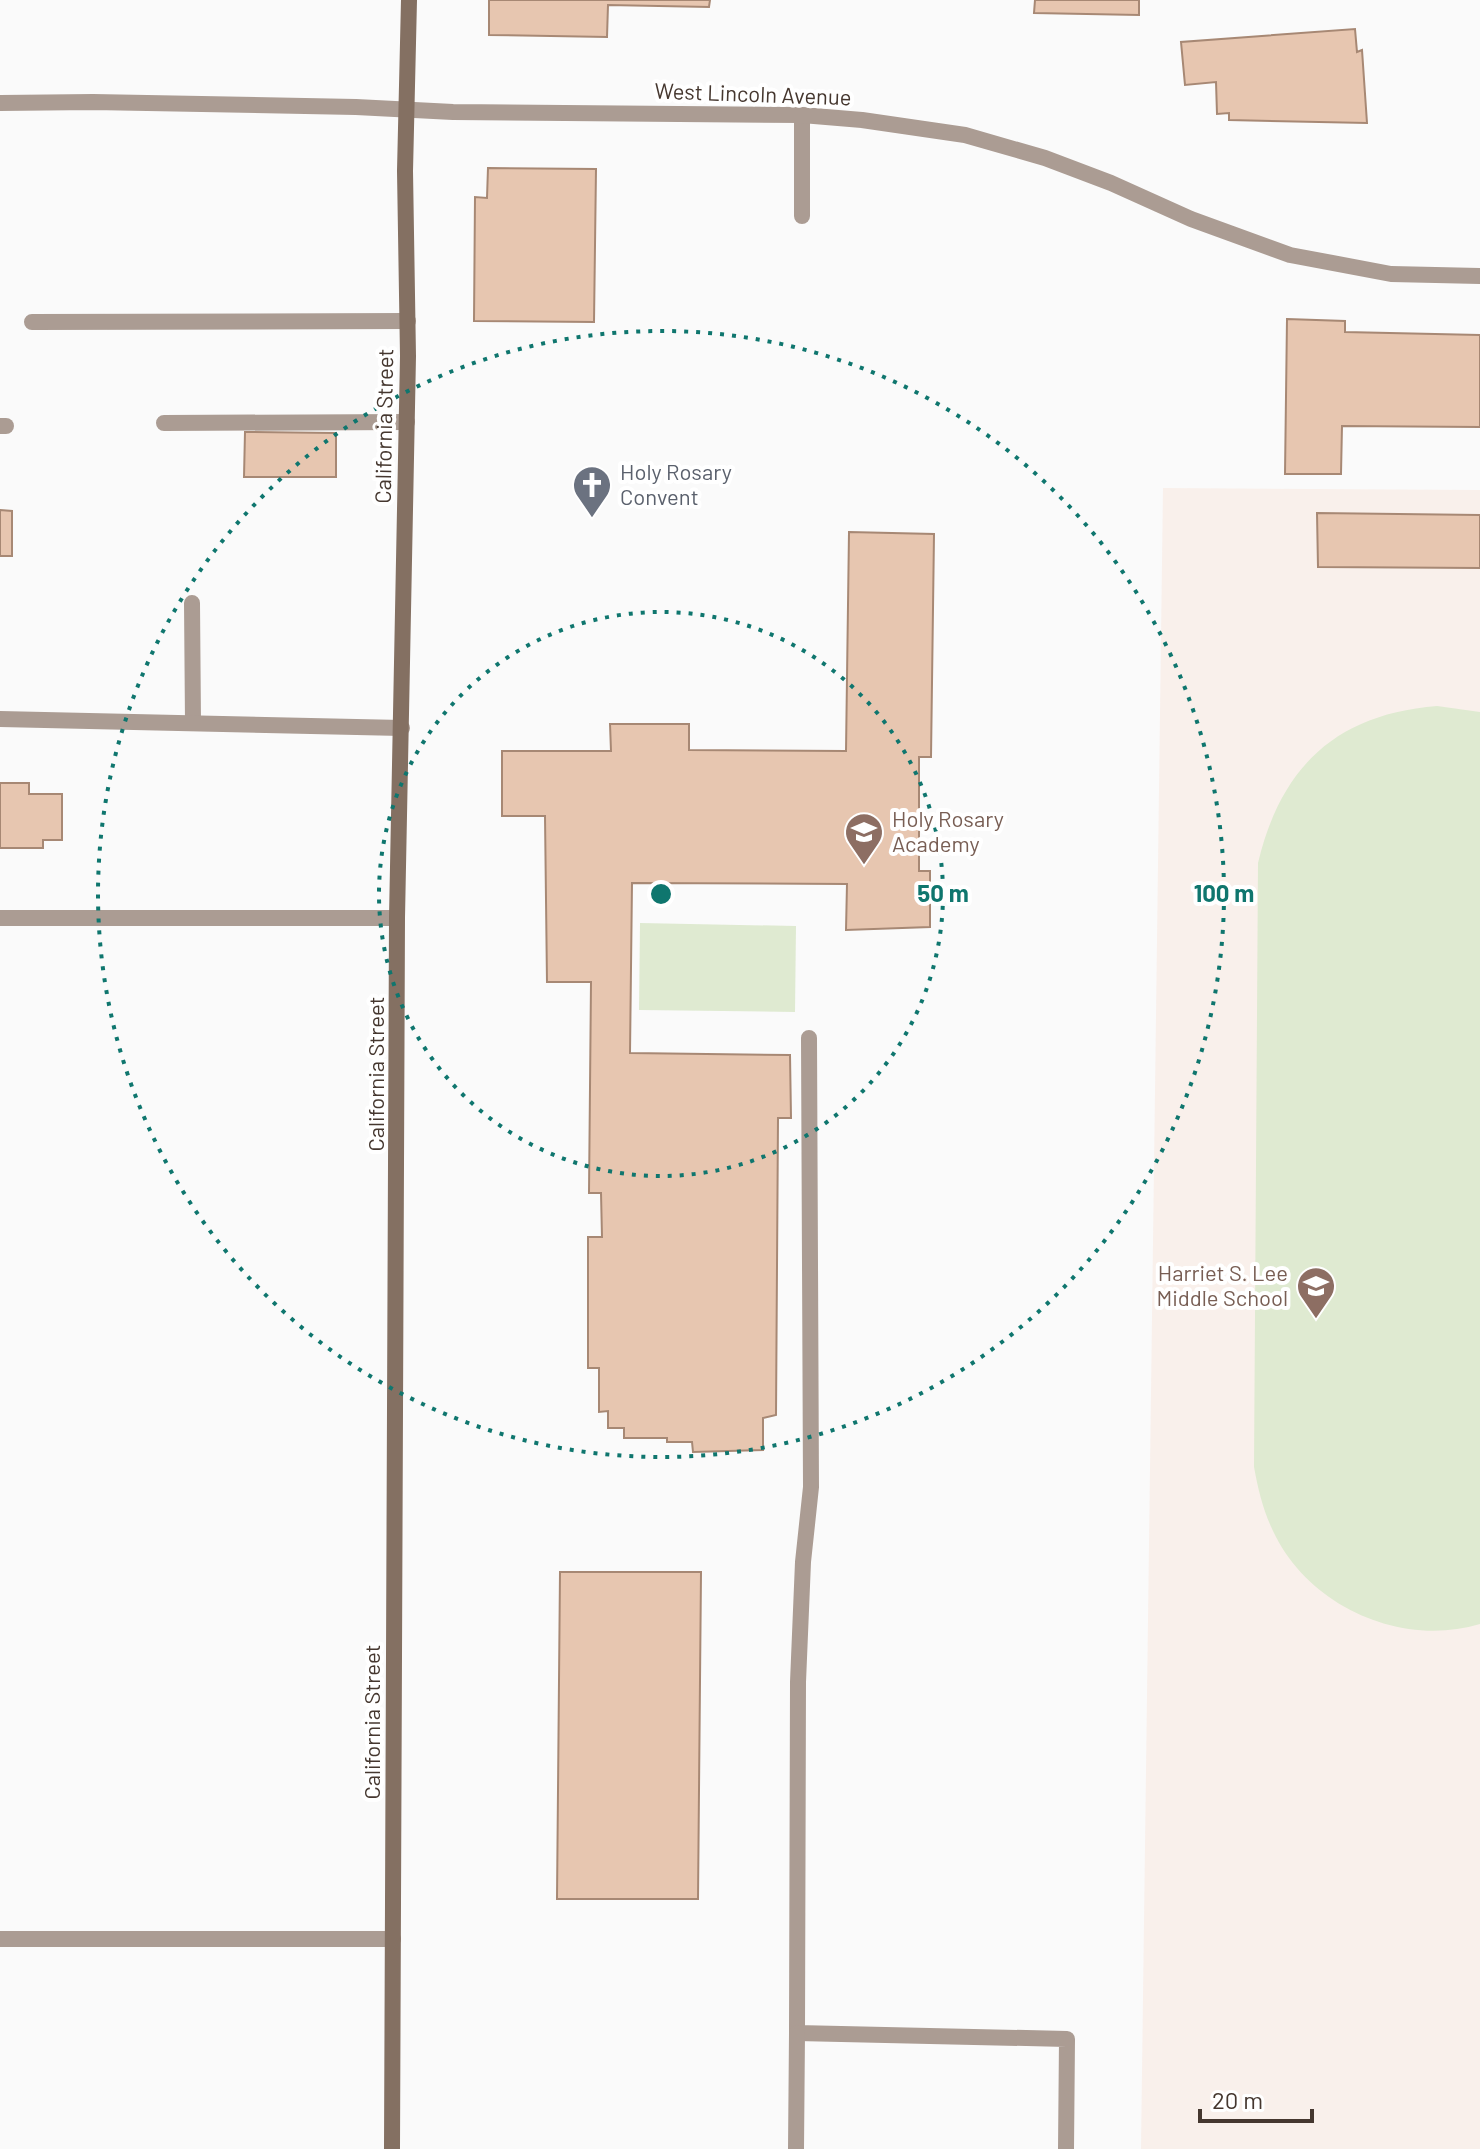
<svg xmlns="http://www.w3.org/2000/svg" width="1480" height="2149" viewBox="0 0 1480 2149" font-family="Barlow,sans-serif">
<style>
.built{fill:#f9f0eb}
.green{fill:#dfead1}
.building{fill:#e7c6b0;stroke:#a78874;stroke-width:2}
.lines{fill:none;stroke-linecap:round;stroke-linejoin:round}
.lane{stroke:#ab9c93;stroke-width:16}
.street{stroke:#ab9c93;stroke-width:16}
.secondary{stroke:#847062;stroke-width:16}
.ring{fill:none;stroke:#0f766e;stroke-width:4;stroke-dasharray:4 8}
.labels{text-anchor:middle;stroke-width:8;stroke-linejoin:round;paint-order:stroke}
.street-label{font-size:22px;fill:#45372f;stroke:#fff}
.worship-label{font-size:22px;fill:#5b616d;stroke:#fff;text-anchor:start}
.education-label{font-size:22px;fill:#785e54;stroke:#fff;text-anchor:start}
.centre{fill:#0f766e;stroke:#fff;stroke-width:4}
.ring-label{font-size:24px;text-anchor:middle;font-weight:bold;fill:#0f766e;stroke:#fff;stroke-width:8;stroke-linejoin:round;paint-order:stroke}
</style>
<rect width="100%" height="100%" fill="#fafafa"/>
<path class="built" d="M1163,488L1480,490V2149H1141Z"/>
<g class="green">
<path d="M1437,706L1480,712V1624C1401,1648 1308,1606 1273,1531C1263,1510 1258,1489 1254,1467L1258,863C1281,766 1337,714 1437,706Z"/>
<path d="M640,923L796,926L795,1012L639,1010Z"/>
</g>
<g class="building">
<path d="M489,0H710L709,7L608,5L607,37L489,35Z"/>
<path d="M1035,0H1139V15L1034,13Z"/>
<path d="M1355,29L1357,52L1362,50L1367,123L1229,120V113L1217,114L1216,82L1185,85L1181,42Z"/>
<path d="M488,168L596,169L594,322L474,321L475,197L487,198Z"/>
<path d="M1287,319L1345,321V332L1480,335V427L1342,426L1341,474H1285Z"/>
<path d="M245,432L336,433V477H244Z"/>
<path d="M0,510L12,511V556H0Z"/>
<path d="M1317,513L1480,515V568L1318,567Z"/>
<path d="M849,532L934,534L931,757H919V871H930V927L846,930L847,884L632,883L630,1053L790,1055L791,1118H778L776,1415L763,1418V1450L693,1452L692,1442H667V1438H624V1428H608V1411L599,1412V1368H588V1237H602L601,1193H589L591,982H547L545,816H502V751H611L610,724H689V750L846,751Z"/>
<path d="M0,783H29V794H62V840H43V848H0Z"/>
<path d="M560,1572H701L698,1899H557Z"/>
</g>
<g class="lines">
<g class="lane">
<path d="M802,115V216"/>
<path d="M32,322L408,321"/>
<path d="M164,423L407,422"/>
<path d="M0,426H6"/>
<path d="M192,603L193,723"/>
<path d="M0,719L402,728"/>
<path d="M0,918H397"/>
<path d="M809,1038L811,1487L803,1562L798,1682L797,2033L1067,2039L1066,2149"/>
<path d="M796,2149L797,2033"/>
</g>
<g class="street">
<path d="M0,103L93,102L356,107L453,112L802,115L862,120L965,135L1045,158L1111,183L1191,219L1290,255L1391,274L1480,276"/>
<path d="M0,1939H393"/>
</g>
<path class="secondary" d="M392,2149L397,918L408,356L405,171L409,0"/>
</g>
<g class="ring">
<circle cx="661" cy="894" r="282"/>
<circle cx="661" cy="894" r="563"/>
</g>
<defs>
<symbol id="church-pin" viewBox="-11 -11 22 30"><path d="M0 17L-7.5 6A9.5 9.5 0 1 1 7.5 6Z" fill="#6b7280" stroke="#fff"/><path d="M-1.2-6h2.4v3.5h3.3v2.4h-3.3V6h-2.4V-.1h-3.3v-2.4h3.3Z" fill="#fff"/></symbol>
<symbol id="school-pin" viewBox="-11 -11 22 30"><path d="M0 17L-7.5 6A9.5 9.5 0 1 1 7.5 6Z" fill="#8d6e63" stroke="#fff"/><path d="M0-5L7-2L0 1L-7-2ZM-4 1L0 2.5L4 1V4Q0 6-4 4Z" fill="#fff"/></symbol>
</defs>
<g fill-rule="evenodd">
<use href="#church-pin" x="570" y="463" width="44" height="60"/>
<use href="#school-pin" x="842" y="810" width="44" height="60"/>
<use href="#school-pin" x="1294" y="1264" width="44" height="60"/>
</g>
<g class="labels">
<g class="street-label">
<text transform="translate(753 94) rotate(2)" y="8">West Lincoln Avenue</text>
<text transform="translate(384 426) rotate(-89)" y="8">California Street</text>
<text transform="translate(376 1074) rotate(-90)" y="8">California Street</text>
<text transform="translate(372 1722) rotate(-90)" y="8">California Street</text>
</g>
<g class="worship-label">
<text x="620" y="480">Holy Rosary<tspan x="620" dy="25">Convent</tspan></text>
</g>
<g class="education-label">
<text x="892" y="827">Holy Rosary<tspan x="892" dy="25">Academy</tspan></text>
<text x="1288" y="1281" text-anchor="end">Harriet S. Lee<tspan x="1288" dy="25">Middle School</tspan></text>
</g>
</g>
<circle cx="661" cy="894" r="12" class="centre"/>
<g class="ring-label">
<text x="943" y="902">50 m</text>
<text x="1224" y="902">100 m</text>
</g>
<path d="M1200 2109v12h112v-12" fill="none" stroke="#45372f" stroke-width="4"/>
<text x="1212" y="2109" font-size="24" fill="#45372f" stroke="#ffffff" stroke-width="6" paint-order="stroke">20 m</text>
</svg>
